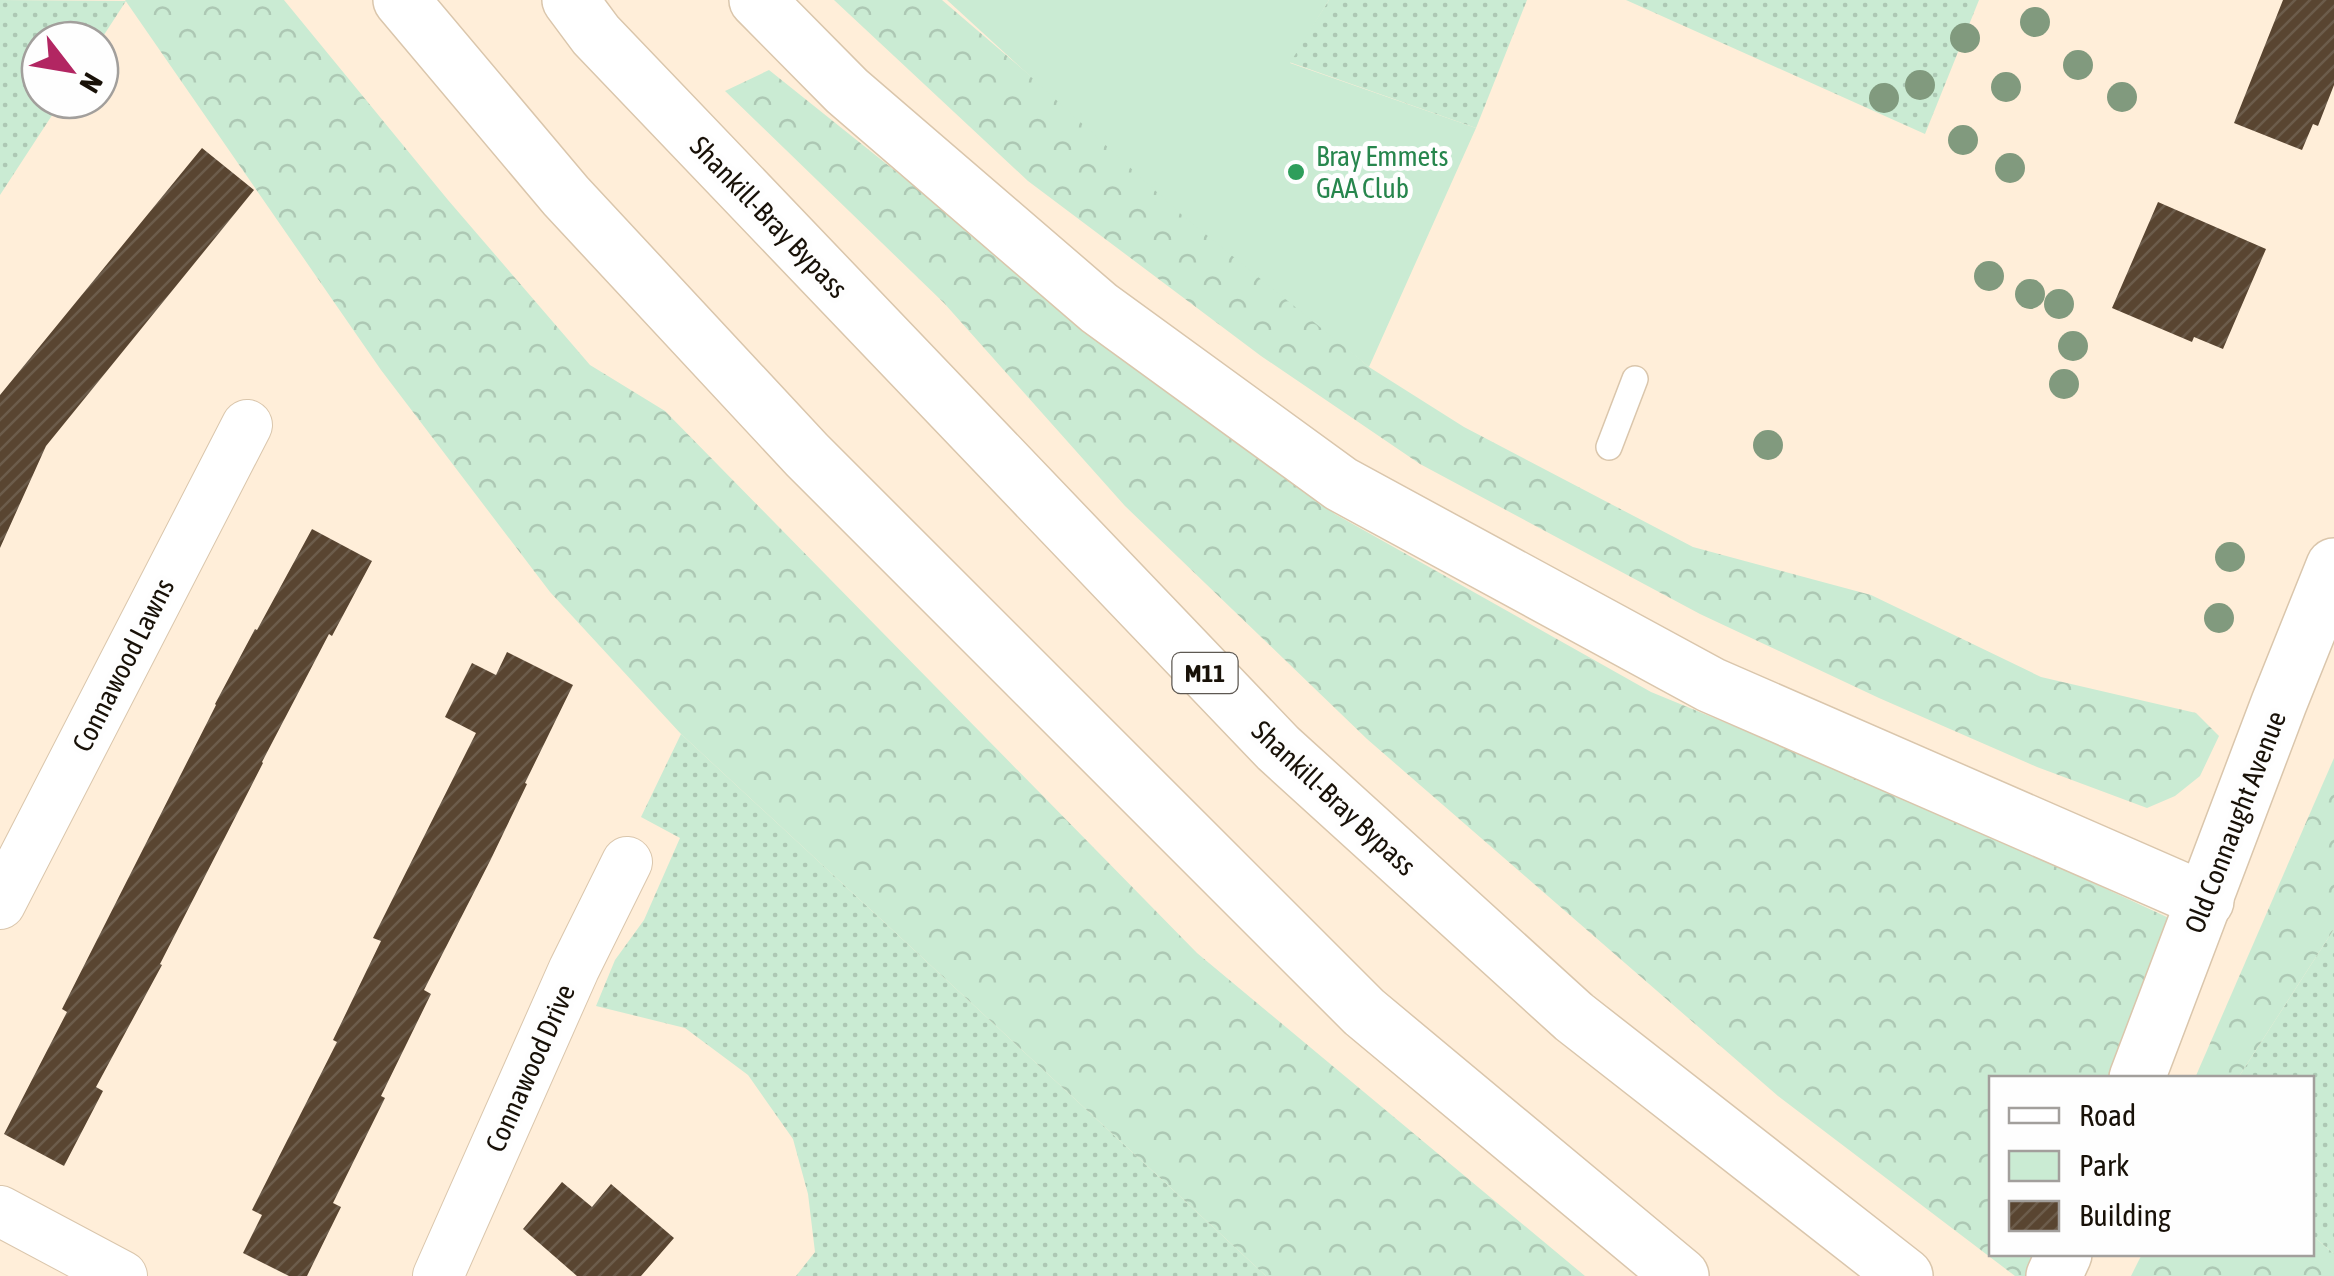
<svg xmlns="http://www.w3.org/2000/svg" width="2334" height="1276" viewBox="0 0 2334 1276" font-family="'Asap Condensed',sans-serif">
<style>
.grass{fill:url(#grass-dots)}
.forest{fill:url(#forest-crowns)}
.park{fill:#caebd3}
.building{fill:url(#building-hatch)}
.lines{fill:none;stroke-linecap:round;stroke-linejoin:round}
.lane-casing{stroke:#dac6ac;stroke-width:28}
.street-casing{stroke:#dac6ac;stroke-width:52}
.secondary-casing{stroke:#dac6ac;stroke-width:58}
.highway-casing{stroke:#dac6ac;stroke-width:58}
.lane{stroke:#fff;stroke-width:25}
.street{stroke:#fff;stroke-width:50}
.secondary{stroke:#fff;stroke-width:55}
.highway{stroke:#fff;stroke-width:55}
.tree{fill:#819a7e}
.leisure-dot{fill:#2e9e5b;stroke:#fefefe;stroke-width:4}
.labels{text-anchor:middle;stroke-width:10;stroke-linejoin:round;paint-order:stroke}
.shield{fill:#fefefe;stroke:#5d5852;stroke-width:2.5}
.shield-label{font-size:25px;font-weight:bold;fill:#181108}
.leisure-label{font-size:28px;fill:#27864d;stroke:#fefefe;text-anchor:start}
.street-label{font-size:28px;fill:#181108;stroke:#fefefe}
</style>
<defs>
<pattern id="grass-dots" width="8" height="8" patternUnits="userSpaceOnUse" patternTransform="scale(2.5)"><rect width="8" height="8" fill="#caebd3"/><path d="M2 2h.1M6 6h.1" fill="none" stroke="#adc8b4" stroke-width="1.8" stroke-linecap="round"/></pattern>
<pattern id="forest-crowns" width="20" height="18" patternUnits="userSpaceOnUse" patternTransform="scale(2.5)"><rect width="20" height="18" fill="#caebd3"/><path d="M2 6a3 3 0 1 1 6 0M12 15a3 3 0 1 1 6 0" fill="none" stroke="#adc8b4"/></pattern>
<pattern id="building-hatch" width="6" height="6" patternUnits="userSpaceOnUse" patternTransform="scale(2.5)"><rect width="6" height="6" fill="#594531"/><path d="M-1 1l2-2M0 6l6-6M5 7l2-2" fill="none" stroke="#6c5c4b"/></pattern>
</defs>
<rect width="100%" height="100%" fill="#ffeed9"/>
<g class="grass">
<path d="M0,0L126,1L100,41L40,40V100H62L0,195Z"/>
<path d="M1329,0H1527L1476,128L1289,62Z"/>
<path d="M1626,0H1979L1925,134Z"/>
<path d="M681,734L1266,1276H796L815,1252L808,1194L793,1139L748,1075L685,1028L596,1006L615,960L644,920L680,838L641,817Z"/>
<path d="M2334,929V1254L2312,1235V1078H2238Z"/>
</g>
<g class="forest">
<path d="M125,0H284L448,200L590,365L665,411L1197,953L1585,1276H1266L681,734L550,592L381,370Z"/>
<path d="M834,0H942L1369,367L1464,427L1693,547L1871,595L2041,677L2196,713L2219,736L2200,776L2175,796L2147,808L2037,767L1879,698L1700,614L1420,464L1261,356L1028,181Z"/>
<path d="M769,70L1088,325L1335,514L1651,692L1919,802L2184,925L2116,1078H1992V1254H2039L2029,1276H2015L1778,1096L1367,739L1125,506L944,303L725,91Z"/>
<path d="M2334,758V929L2238,1078H2195Z"/>
<path d="M2312,1235L2334,1254V1276H2131L2142,1254H2312Z"/>
</g>
<path class="park" d="M947,0H1329L1290,63L1476,128L1369,367L1182,215Z"/>
<g class="building">
<path d="M2283,0H2334V85L2318,126L2313,124L2302,150L2234,123Z"/>
<path d="M202,148L254,190L46,446L0,548V395Z"/>
<path d="M2158,202L2266,249L2223,349L2194,337L2192,342L2112,308Z"/>
<path d="M312,529L372,561L332,636L329,634L262,762L263,763L160,964L162,965L96,1087L103,1091L64,1166L4,1134L67,1012L62,1009L216,705L215,704L255,629L257,630Z"/>
<path d="M507,652L573,685L525,783L527,784L490,861L424,990L431,994L381,1096L385,1098L333,1203L341,1207L307,1276H289L243,1253L262,1215L252,1210L337,1042L333,1040L381,941L373,938L476,733L445,717L472,663L496,675Z"/>
<path d="M562,1182L592,1207L611,1184L674,1238L641,1276H577L523,1229Z"/>
</g>
<g class="lines">
<defs>
<path id="lane" d="M1609,447L1635,379"/>
<g id="street">
<path d="M0,904L247,425"/>
<path d="M0,1211L122,1276"/>
<path d="M438,1276L574,969L627,862"/>
</g>
<g id="secondary">
<path d="M2137,1078L2279,703L2334,566"/>
<path d="M2054,1276L2064,1254"/>
</g>
<g id="highway">
<path d="M401,0L566,196L807,455L1364,1012L1681,1276"/>
<path d="M570,0L596,35L1278,748L1574,1017L1905,1276"/>
<path d="M757,0L847,91L1099,308L1341,484L1711,685L2206,901"/>
</g>
</defs>
<use href="#lane" class="lane-casing"/>
<use href="#street" class="street-casing"/>
<use href="#secondary" class="secondary-casing"/>
<use href="#highway" class="highway-casing"/>
<use href="#lane" class="lane"/>
<use href="#street" class="street"/>
<use href="#secondary" class="secondary"/>
<use href="#highway" class="highway"/>
</g>
<g class="tree">
<circle cx="2035" cy="22" r="15"/>
<circle cx="1965" cy="38" r="15"/>
<circle cx="2078" cy="65" r="15"/>
<circle cx="1920" cy="85" r="15"/>
<circle cx="2006" cy="87" r="15"/>
<circle cx="2122" cy="97" r="15"/>
<circle cx="1884" cy="98" r="15"/>
<circle cx="1963" cy="140" r="15"/>
<circle cx="2010" cy="168" r="15"/>
<circle cx="1989" cy="276" r="15"/>
<circle cx="2030" cy="294" r="15"/>
<circle cx="2059" cy="304" r="15"/>
<circle cx="2073" cy="346" r="15"/>
<circle cx="2064" cy="384" r="15"/>
<circle cx="1768" cy="445" r="15"/>
<circle cx="2230" cy="557" r="15"/>
<circle cx="2219" cy="618" r="15"/>
</g>
<circle class="leisure-dot" cx="1296" cy="172" r="10"/>
<g class="labels">
<rect class="shield" x="1172.5" y="653" width="65" height="40" rx="8"/>
<g class="shield-label">
<text x="1205" y="682">M11</text>
</g>
<g class="leisure-label">
<text x="1316" y="166">Bray Emmets<tspan x="1316" dy="32">GAA Club</tspan></text>
</g>
<g class="street-label">
<text transform="translate(769 217) rotate(46)" y="10">Shankill-Bray Bypass</text>
<text transform="translate(123 665) rotate(-63)" y="10">Connawood Lawns</text>
<text transform="translate(1334 798) rotate(43)" y="10">Shankill-Bray Bypass</text>
<text transform="translate(2235 822) rotate(-69)" y="10">Old Connaught Avenue</text>
<text transform="translate(530 1068) rotate(-66)" y="10">Connawood Drive</text>
</g>
</g>
<rect x="1989" y="1076" width="325" height="180" fill="#fefefe" stroke="#a29f9c" stroke-width="2.5"/>
<rect x="2009" y="1108" width="50" height="15" fill="#ffffff" stroke="#a29f9c" stroke-width="2.5"/>
<text x="2079" y="1126" font-size="30" fill="#181108">Road</text>
<rect x="2009" y="1151" width="50" height="30" fill="#caebd3" stroke="#a29f9c" stroke-width="2.5"/>
<text x="2079" y="1176" font-size="30" fill="#181108">Park</text>
<rect x="2009" y="1201" width="50" height="30" fill="url(#building-hatch)" stroke="#a29f9c" stroke-width="2.5"/>
<text x="2079" y="1226" font-size="30" fill="#181108">Building</text>
<g transform="translate(70 70) rotate(121)"><circle r="48" fill="#fefefe" stroke="#a29f9c" stroke-width="2.5"/>
<path d="M0-8L18 38L0 25L-18 38Z" fill="#b22662"/>
<text y="-15" font-size="28" font-weight="bold" text-anchor="middle" fill="#181108">N</text>
</g>
</svg>
